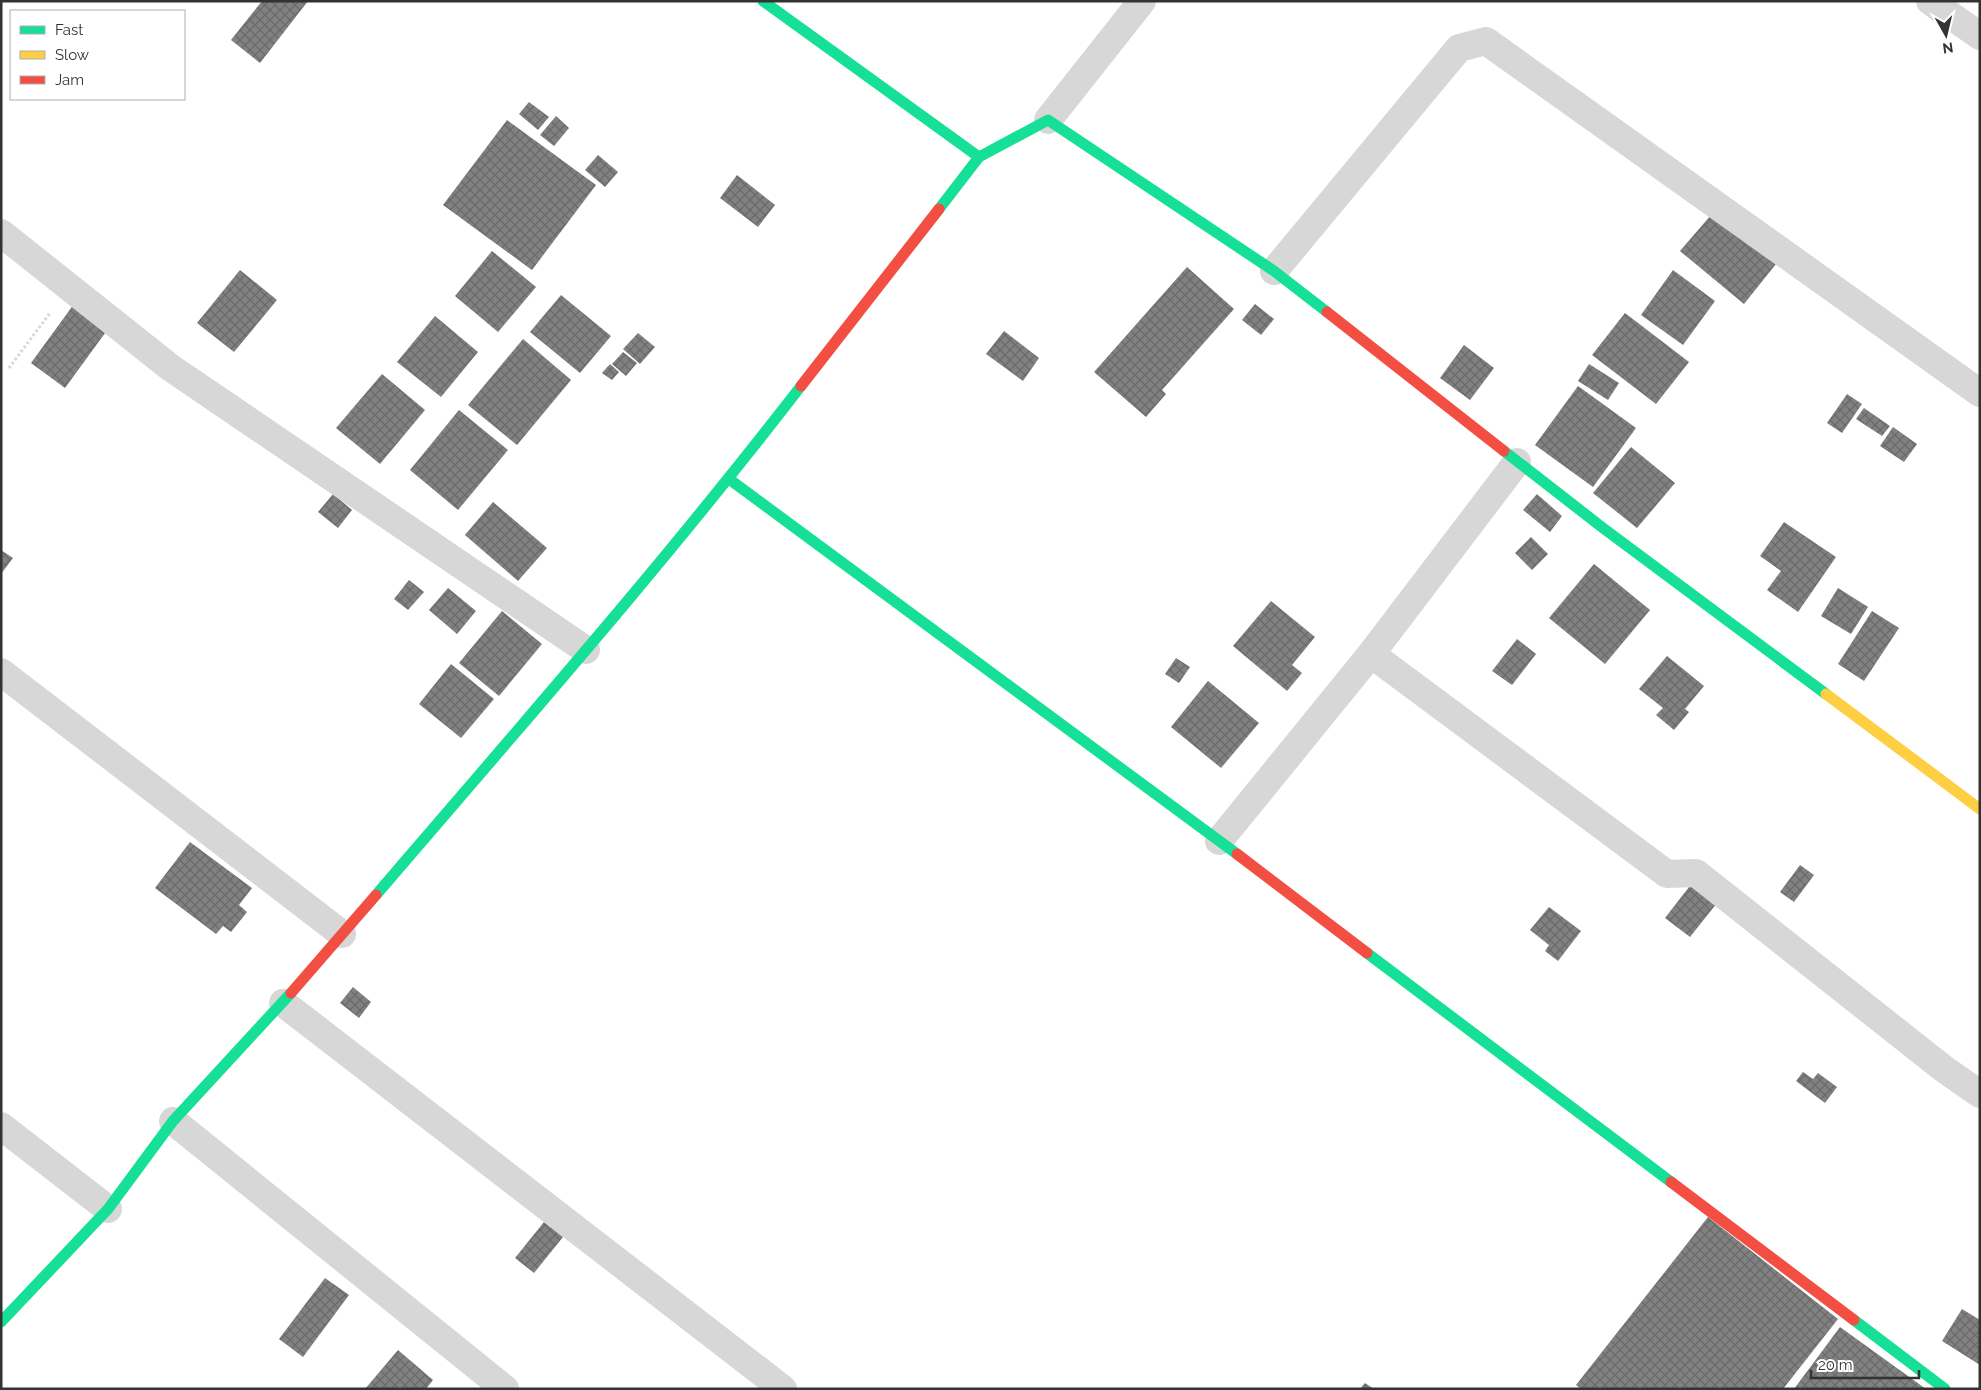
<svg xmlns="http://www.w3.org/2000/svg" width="1981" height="1390" viewBox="0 0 1981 1390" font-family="Raleway,sans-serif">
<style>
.building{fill:url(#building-cross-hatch)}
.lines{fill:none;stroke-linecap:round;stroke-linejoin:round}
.path{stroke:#d6d6d6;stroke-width:3;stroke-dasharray:2.5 2.5;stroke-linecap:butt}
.street{stroke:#d7d7d7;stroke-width:28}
.fast{stroke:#16e098;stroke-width:11}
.slow{stroke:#ffcf43;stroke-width:11}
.jam{stroke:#f24e42;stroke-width:11}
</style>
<defs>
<pattern id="building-cross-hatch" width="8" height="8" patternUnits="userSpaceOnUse" patternTransform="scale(1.25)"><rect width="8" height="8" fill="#818181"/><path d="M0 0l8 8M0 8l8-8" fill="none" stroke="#6a6a6a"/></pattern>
</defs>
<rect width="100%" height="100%" fill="#fff"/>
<g class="building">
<path d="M262,1H308L260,63L231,40Z"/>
<path d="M529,102L549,117L538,130L519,114Z"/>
<path d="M556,116L569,128L554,146L540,135Z"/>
<path d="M507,120L596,185L532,270L443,205Z"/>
<path d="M598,155L618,172L605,187L585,170Z"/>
<path d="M737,175L775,205L758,227L720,198Z"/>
<path d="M1717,208L1780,259L1744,304L1680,251Z"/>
<path d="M492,251L536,287L498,332L455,296Z"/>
<path d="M1187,267L1234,309L1162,390L1166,394L1146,417L1094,372Z"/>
<path d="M240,270L277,300L234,352L197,323Z"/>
<path d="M1673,270L1715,301L1683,345L1641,315Z"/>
<path d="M561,295L611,336L580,373L530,332Z"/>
<path d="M74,304L108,329L65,388L31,363Z"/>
<path d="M1255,304L1274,319L1261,335L1242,320Z"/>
<path d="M1625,313L1689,362L1656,404L1592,355Z"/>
<path d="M435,316L478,352L441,397L397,362Z"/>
<path d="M1004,331L1039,358L1023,381L986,354Z"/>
<path d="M638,333L655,347L640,364L623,349Z"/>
<path d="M523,339L571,380L517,445L468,405Z"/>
<path d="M1464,345L1494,368L1470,400L1440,378Z"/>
<path d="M623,352L637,363L626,376L612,364Z"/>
<path d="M610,364L619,372L612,380L602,373Z"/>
<path d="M1589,364L1619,383L1608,400L1578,381Z"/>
<path d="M382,374L425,410L380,464L336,428Z"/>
<path d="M1578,386L1636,428L1593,487L1535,445Z"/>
<path d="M1847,394L1862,404L1842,433L1827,423Z"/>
<path d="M1864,408L1890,426L1882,436L1856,419Z"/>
<path d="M459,410L508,450L458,510L410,470Z"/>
<path d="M1893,427L1917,444L1904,462L1880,446Z"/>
<path d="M1631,447L1675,483L1637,528L1593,493Z"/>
<path d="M333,494L352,510L338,528L318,512Z"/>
<path d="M1537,494L1562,516L1550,532L1523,510Z"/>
<path d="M493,502L547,548L518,581L465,535Z"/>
<path d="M1784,522L1836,557L1798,612L1767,590L1781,571L1760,556Z"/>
<path d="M1531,537L1548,554L1532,570L1515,553Z"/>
<path d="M1,550L13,558L1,574Z"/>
<path d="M1594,564L1650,610L1605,664L1549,618Z"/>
<path d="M409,580L424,592L408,610L394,599Z"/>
<path d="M448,588L476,611L457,634L429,610Z"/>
<path d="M1838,588L1868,607L1851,634L1821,616Z"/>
<path d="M1271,601L1315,637L1292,665L1302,673L1287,691L1233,646Z"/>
<path d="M502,611L542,644L499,696L459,663Z"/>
<path d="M1872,611L1899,628L1864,681L1838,664Z"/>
<path d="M1517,639L1536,654L1512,685L1492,671Z"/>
<path d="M1667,656L1704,686L1685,709L1689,712L1674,730L1656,715L1663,708L1639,689Z"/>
<path d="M1176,658L1190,667L1179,683L1165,674Z"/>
<path d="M451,664L494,699L461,738L419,704Z"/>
<path d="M1208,681L1259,723L1221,768L1171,727Z"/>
<path d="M190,842L252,888L239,905L247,912L231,932L223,926L216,934L155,888Z"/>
<path d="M1800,865L1814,875L1794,902L1780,892Z"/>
<path d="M1696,878L1721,898L1690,937L1665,918Z"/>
<path d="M1549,907L1581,931L1558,961L1545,951L1549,945L1530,930Z"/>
<path d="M353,987L371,1002L359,1018L340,1003Z"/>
<path d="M1803,1072L1813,1079L1818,1073L1837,1087L1825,1103L1796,1081Z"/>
<path d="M1708,1217L1838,1319L1783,1389H1581L1576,1385Z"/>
<path d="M544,1222L563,1237L534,1273L515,1258Z"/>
<path d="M325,1278L349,1295L303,1357L279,1339Z"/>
<path d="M1962,1309L1980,1320V1365L1942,1341Z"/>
<path d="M1840,1327L1926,1389H1794Z"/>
<path d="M398,1350L433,1380L426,1389H365Z"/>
<path d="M1365,1383L1374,1389H1360Z"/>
</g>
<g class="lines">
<path class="path" d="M9,368L50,313"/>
<g class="street">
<path d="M1930,1L1980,36"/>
<path d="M1048,120L1142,1"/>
<path d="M1,233L171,368L586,650"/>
<path d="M1274,271L1459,48L1486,41L1980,393"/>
<path d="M1371,654L1667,874L1696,873L1944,1069L1980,1094"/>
<path d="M1,672L342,934"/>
<path d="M1219,841L1371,654L1517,462"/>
<path d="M283,1003L783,1389"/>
<path d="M173,1121L505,1389"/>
<path d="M1,1126L108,1209"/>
</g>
<g class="fast">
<path d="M763,1L979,157L1048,120L1274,271L1327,312"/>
<path d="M939,209L979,157"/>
<path d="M1504,451L1603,528L1826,694"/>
<path d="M729,479L1237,854"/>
<path d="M376,895C520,727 666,561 801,386"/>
<path d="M1367,953L1671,1182"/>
<path d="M1854,1320L1945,1389"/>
<path d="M1,1322L108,1209L173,1121L291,993"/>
</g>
<path class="slow" d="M1826,694L1980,809"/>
<g class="jam">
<path d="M1327,312L1504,451"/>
<path d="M801,386L939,209"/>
<path d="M1237,854L1367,953"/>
<path d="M291,993L376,895"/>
<path d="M1671,1182L1854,1320"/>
</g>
</g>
<rect width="1981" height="1390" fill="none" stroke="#333333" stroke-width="5"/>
<rect x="10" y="10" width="175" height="90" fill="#ffffff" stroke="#adadad"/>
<rect x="20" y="26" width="25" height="8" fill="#16e098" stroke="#adadad"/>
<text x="55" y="35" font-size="15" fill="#333333">Fast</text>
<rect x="20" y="51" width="25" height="8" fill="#ffcf43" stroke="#adadad"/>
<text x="55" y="60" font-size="15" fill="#333333">Slow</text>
<rect x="20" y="76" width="25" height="8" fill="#f24e42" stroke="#adadad"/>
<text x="55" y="85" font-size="15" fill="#333333">Jam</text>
<g transform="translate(1946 35) rotate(172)" stroke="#ffffff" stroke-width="4" paint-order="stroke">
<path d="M0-4L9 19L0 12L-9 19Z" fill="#333333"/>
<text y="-8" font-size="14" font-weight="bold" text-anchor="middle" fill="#333333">N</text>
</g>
<path d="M1811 1370v8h108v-8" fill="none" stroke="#333333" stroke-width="2.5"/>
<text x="1818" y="1370" font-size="15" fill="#333333" stroke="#ffffff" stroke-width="4" paint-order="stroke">20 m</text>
</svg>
